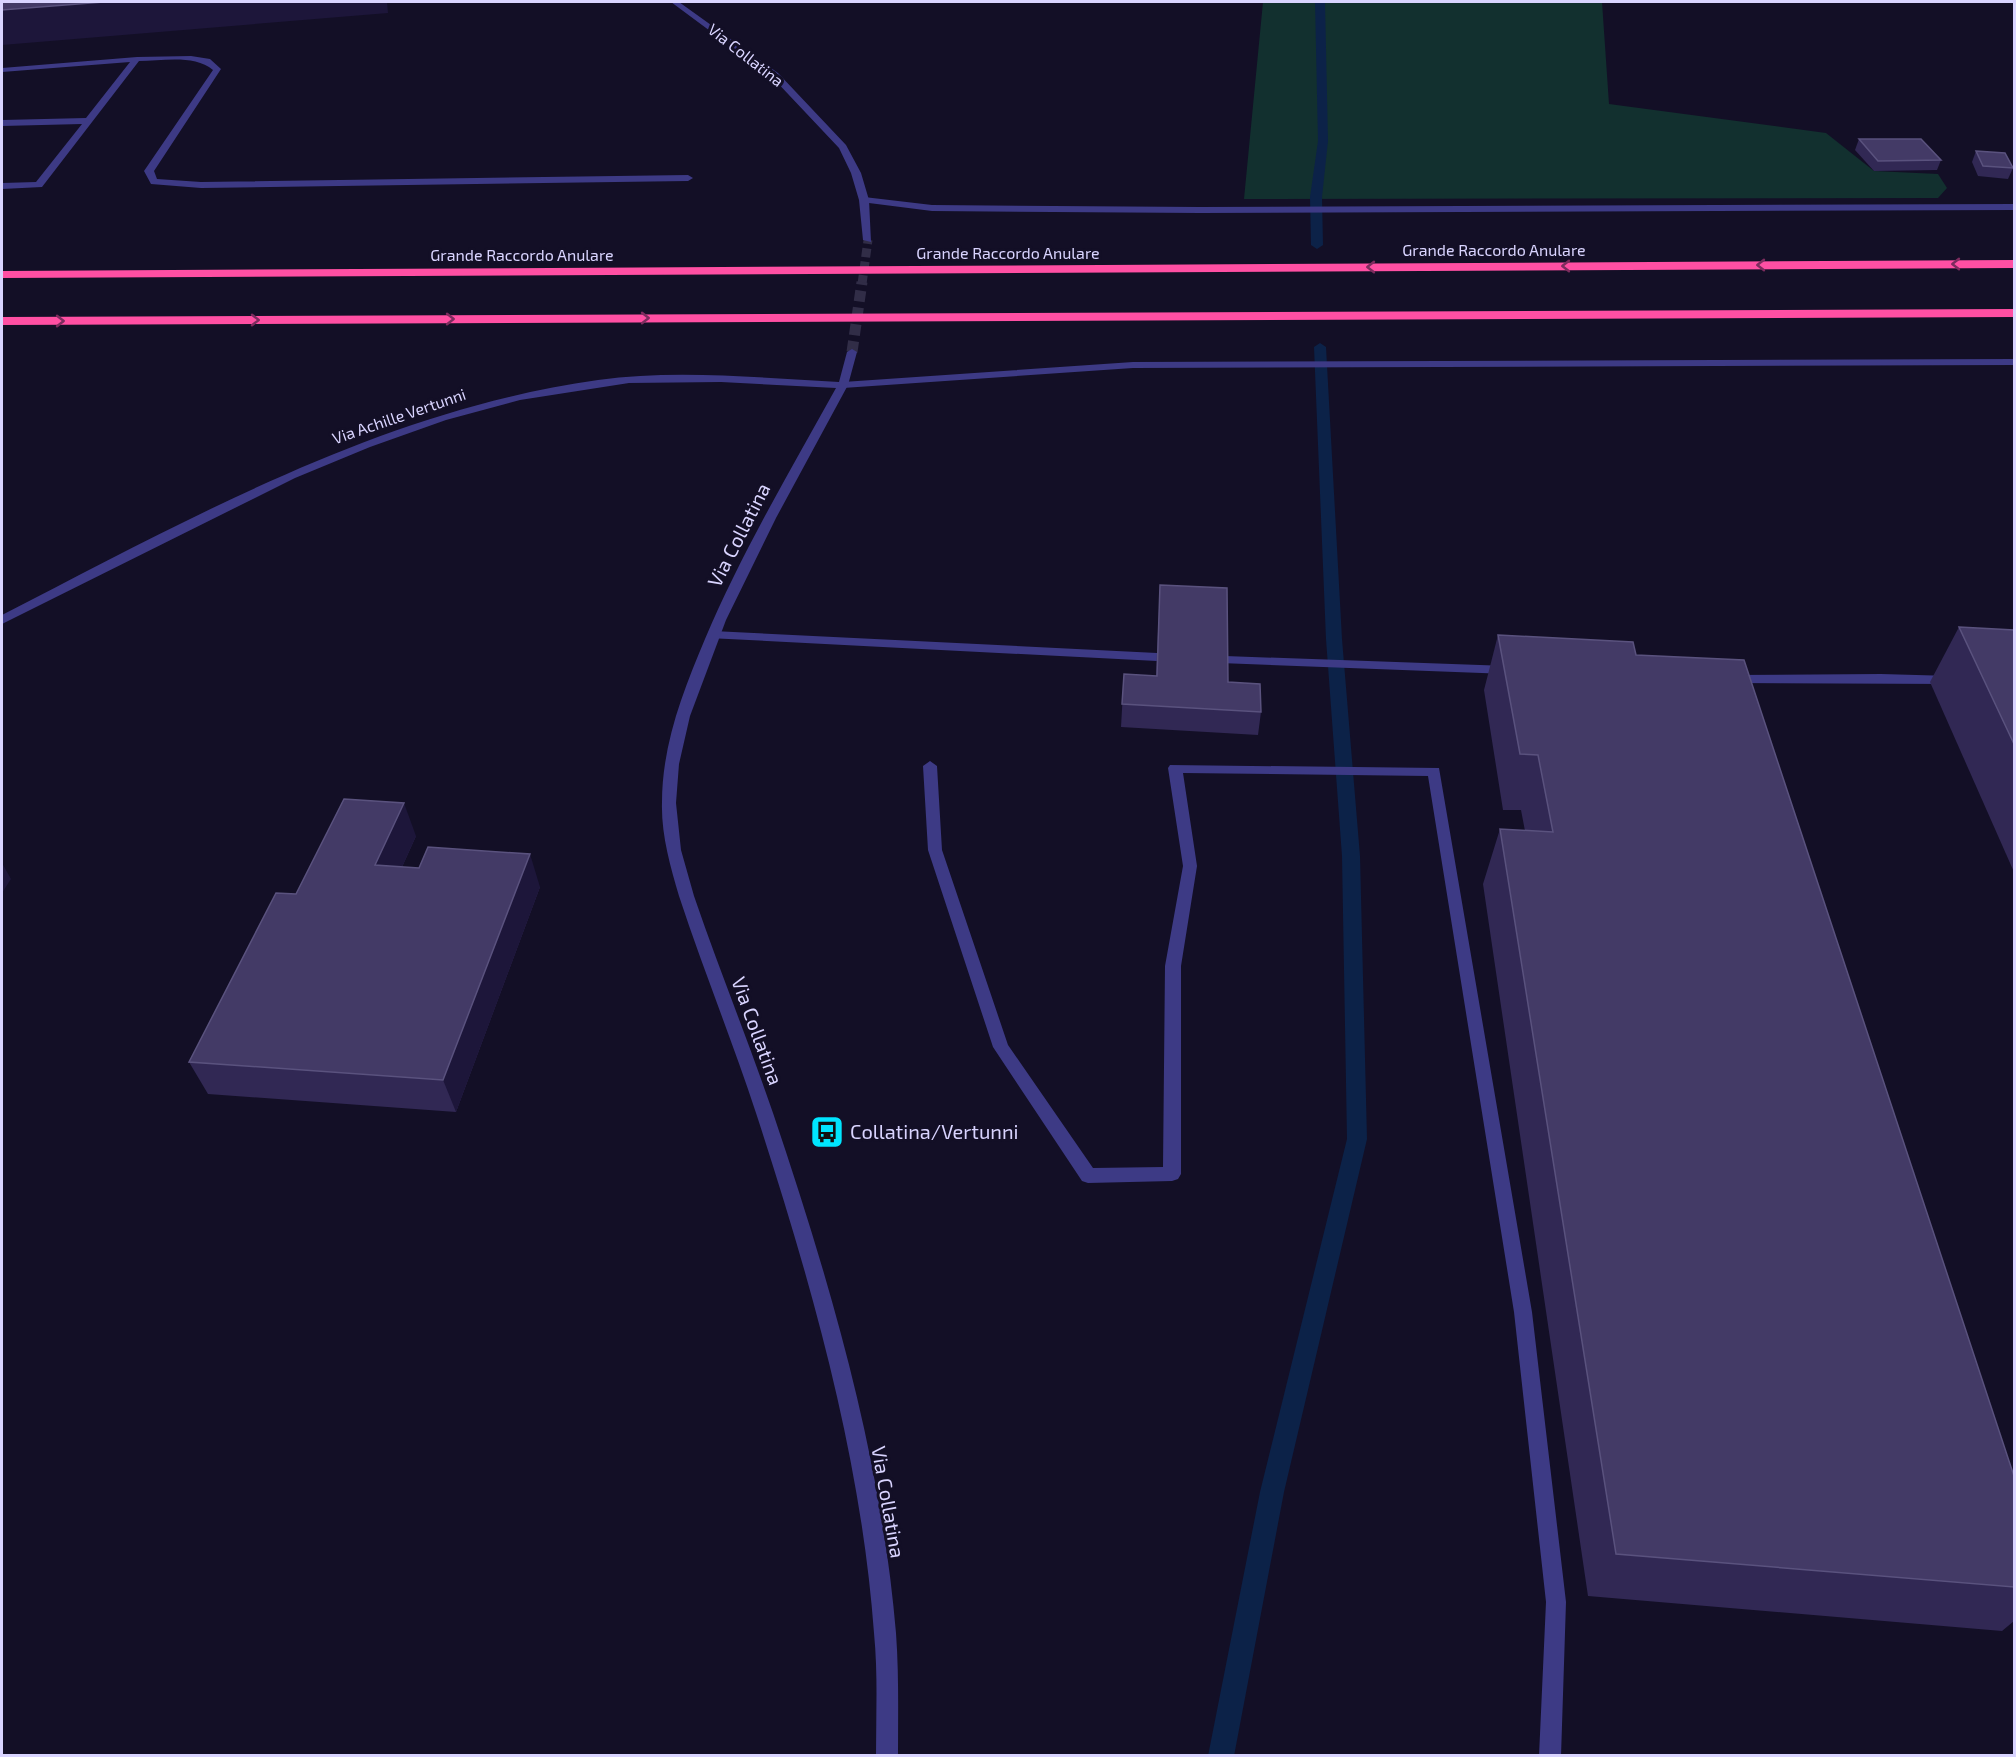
<svg xmlns="http://www.w3.org/2000/svg" width="2016" height="1757" viewBox="0 0 2016 1757" font-family="'Exo 2',sans-serif">
<style>
.green{fill:#12302f}
.lines{fill:none;stroke-linecap:round;stroke-linejoin:round}
.stream{fill:#0c2248;fill-rule:evenodd}
.tertiary-tunnel-far1{stroke:#312d47;stroke-width:9;stroke-dasharray:9 4.5;stroke-linecap:butt}
.tertiary-tunnel{stroke:#312d47;stroke-width:11;stroke-dasharray:11 6;stroke-linecap:butt}
.service{fill:#3d3a85;fill-rule:evenodd}
.tertiary{fill:#3d3a85;fill-rule:evenodd}
.motorway{fill:#ff4fa3;fill-rule:evenodd}
.wall{fill:#312854}
.shaded-wall{fill:#1d163a}
.building{fill:#433a66;stroke:#5a527e;stroke-width:1.5}
.oneway{stroke:#7d2c5e}
.labels{text-anchor:middle;stroke-width:6;stroke-linejoin:round;paint-order:stroke}
.far-street-label{font-size:16px;fill:#d9d4ff;stroke:#130f26}
.street-label{font-size:20px;fill:#d9d4ff;stroke:#130f26}
.poi-label{font-size:20px;fill:#d9d4ff;stroke:#130f26;text-anchor:start}
</style>
<rect width="100%" height="100%" fill="#130f26"/>
<path class="green" d="M1263,2H1602L1609,104L1826,133L1874,171L1938,174L1947,188L1938,198L1244,199Z"/>
<g class="lines">
<g class="stream">
<path d="M1315,2H1325L1328,141L1322,197L1323,245L1317,249L1311,245L1310,197L1318,141Z"/>
<path d="M1320,343L1326,347L1342,639L1360,856L1367,1139L1284,1492L1234,1756H1208L1260,1492L1347,1139L1342,856L1326,639L1314,347Z"/>
</g>
<path class="tertiary-tunnel-far1" d="M862,284L868,240"/>
<path class="tertiary-tunnel" d="M852,352L862,282"/>
<g class="service">
<path d="M191,56L210,59L221,69L154,171L157,179L201,182L688,175L693,178L688,181L201,188L151,184L144,171L213,70C194,54 162,61 139,61L42,187L2,189V183L36,182L82,124L2,126V120L86,118L130,62L2,72V68L137,57Z"/>
<path d="M864,197L932,205L1200,207L2014,204V210L1200,213L932,211L861,202V198Z"/>
<path d="M2014,359V365L1133,368L843,388L838,385L843,382L1133,362Z"/>
<path d="M713,631L1157,653L1164,657L1157,661L708,638L707,635Z"/>
<path d="M1225,656L1508,666L1515,670L1508,674L1220,663L1218,660Z"/>
<path d="M1881,674L1952,676L1959,680L1952,684L1733,683L1726,679L1733,675Z"/>
<path d="M930,761L937,766L942,850L1008,1045L1093,1168L1163,1167L1165,966L1183,866L1168,768L1170,765L1439,768L1532,1312L1566,1602L1561,1756H1539L1546,1602L1514,1312L1428,776L1183,773L1197,866L1181,966V1174L1178,1179L1172,1181L1088,1183L1082,1181L993,1047L928,850L923,766Z"/>
</g>
<g class="tertiary">
<path d="M671,2H679L778,73L846,145L861,173L869,200L871,242L863,240L859,200L851,173L839,148L772,77Z"/>
<path d="M852,349L857,352L848,385L776,518L726,620L690,716L679,764L676,803L681,850L694,896C719,969 748,1040 773,1113C830,1282 881,1455 896,1633C899,1674 898,1715 898,1756H876C876,1715 878,1674 874,1633C861,1456 811,1282 756,1113C732,1040 703,969 679,896C670,865 661,834 662,802C662,745 683,691 705,639C742,552 790,471 836,388L721,382L629,383L520,400L446,420L370,447L295,478L2,624V615C193,517 383,410 598,380C677,369 759,378 839,382L847,352Z"/>
</g>
<g class="motorway">
<path d="M2014,260V268L2,278V271Z"/>
<path d="M2014,309V317L2,325V317Z"/>
</g>
</g>
<g class="wall">
<path d="M1859,139L1941,160L1937,170L1874,171L1855,150Z"/>
<path d="M1976,151L2013,168L2008,179L1978,176L1972,162Z"/>
<path d="M1160,585L1228,682L1261,712L1258,735L1121,727L1124,674L1156,676Z"/>
<path d="M1959,627L2014,630V872L1930,682Z"/>
<path d="M1498,635L1636,655L2014,1476V1621L2002,1631L1588,1596L1483,884L1500,829L1525,831L1521,810H1503L1484,690Z"/>
<path d="M416,836L402,867L540,887L456,1112L208,1094L189,1062L296,894Z"/>
</g>
<g class="shaded-wall">
<path d="M104,2H387L388,13L2,45V10Z"/>
<path d="M404,803L416,836L388,898L375,865Z"/>
<path d="M530,854L540,887L456,1112L443,1080Z"/>
<path d="M2,863L11,879L2,893Z"/>
</g>
<g class="building">
<path d="M2,2H104L2,10Z"/>
<path d="M1859,139H1921L1941,160L1878,161Z"/>
<path d="M1976,151L2005,153L2013,168L1983,166Z"/>
<path d="M1160,585L1227,588L1228,682L1260,684L1261,712L1122,704L1124,674L1157,676Z"/>
<path d="M1959,627L2014,630V744Z"/>
<path d="M1498,635L1633,642L1636,655L1744,660L2014,1476V1587L1616,1554L1500,829L1553,832L1538,755L1520,754Z"/>
<path d="M344,799L404,803L375,865L419,868L428,847L530,854L443,1080L189,1062L276,893L296,894Z"/>
</g>
<defs><path id="oneway-chevron" d="M-2-3.5L2.5 0L-2 3.5" fill="none" stroke-width="1.6" stroke-linecap="round" stroke-linejoin="round" transform="scale(1.5)"/></defs>
<g class="oneway">
<use href="#oneway-chevron" transform="translate(1956 264) rotate(180)"/>
<use href="#oneway-chevron" transform="translate(1761 265) rotate(180)"/>
<use href="#oneway-chevron" transform="translate(1566 266) rotate(180)"/>
<use href="#oneway-chevron" transform="translate(1371 267) rotate(180)"/>
<use href="#oneway-chevron" transform="translate(645 318)"/>
<use href="#oneway-chevron" transform="translate(450 319)"/>
<use href="#oneway-chevron" transform="translate(255 320)"/>
<use href="#oneway-chevron" transform="translate(60 321)"/>
</g>
<defs>
<symbol id="bus-square" viewBox="-11 -11 22 22"><rect x="-9" y="-9" width="18" height="18" rx="4" fill="#00e5ff" stroke="#130f26"/><path d="M-5-6H5V4H4V6H2V4H-2V6H-4V4H-5ZM-3.5-4V0h7V-4ZM-3.5 1.2v1.5H-2V1.2ZM2 1.2v1.5H3.5V1.2Z" fill="#111"/></symbol>
</defs>
<g fill-rule="evenodd">
<use href="#bus-square" x="808" y="1113" width="38" height="38"/>
</g>
<g class="labels">
<g class="far-street-label">
<text transform="translate(746 55) rotate(38)" y="6">Via Collatina</text>
<text x="1494" y="256">Grande Raccordo Anulare</text>
<text x="1008" y="259">Grande Raccordo Anulare</text>
<text x="522" y="261">Grande Raccordo Anulare</text>
<text transform="translate(399 416) rotate(-19)" y="6">Via Achille Vertunni</text>
</g>
<g class="street-label">
<text transform="translate(739 535) rotate(-63)" y="7">Via Collatina</text>
<text transform="translate(757 1031) rotate(70)" y="7">Via Collatina</text>
<text transform="translate(888 1502) rotate(80)" y="7">Via Collatina</text>
</g>
<g class="poi-label">
<text x="850" y="1139">Collatina/Vertunni</text>
</g>
</g>
<rect width="2016" height="1757" fill="none" stroke="#d9d4ff" stroke-width="6"/>
</svg>
